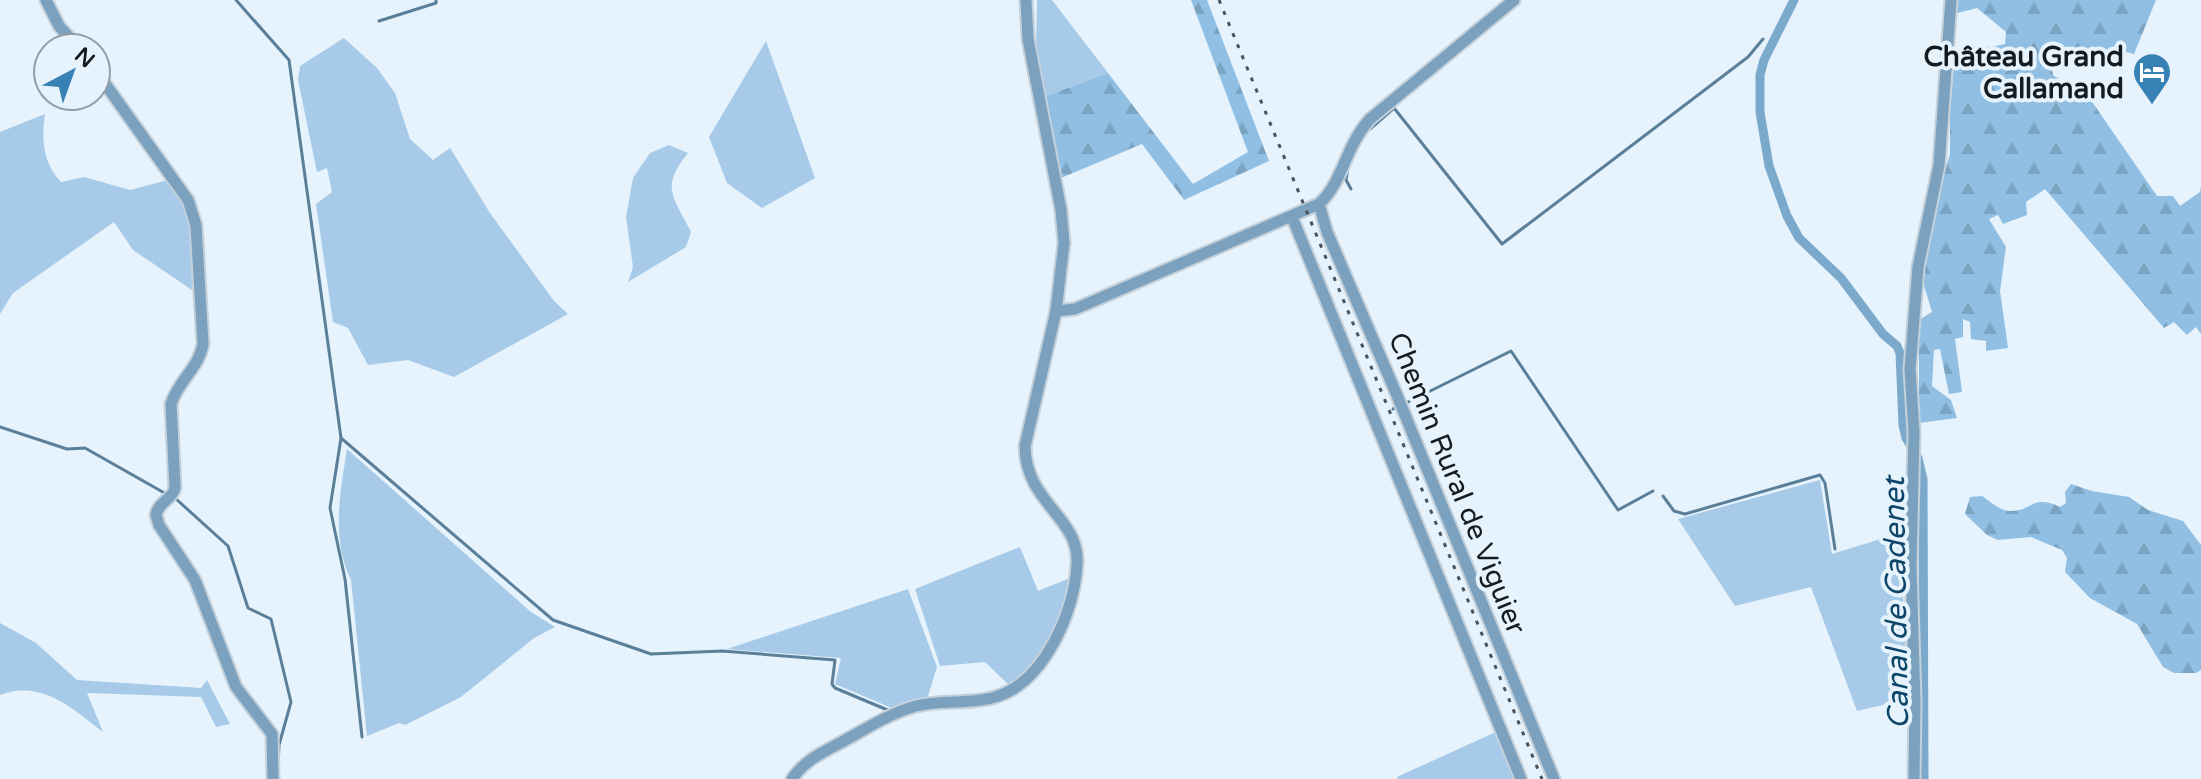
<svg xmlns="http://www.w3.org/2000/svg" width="2201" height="779" viewBox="0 0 2201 779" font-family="'Varela Round',sans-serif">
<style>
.green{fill:#a6cae7}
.forest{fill:url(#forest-firs)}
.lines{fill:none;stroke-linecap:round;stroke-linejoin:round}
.stream{stroke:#5b7f99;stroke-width:3}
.canal{stroke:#7aa9cc;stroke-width:9}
.minor-casing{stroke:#c4d1da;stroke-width:15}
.minor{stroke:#7ba1be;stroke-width:11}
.rail{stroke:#4a535b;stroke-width:3;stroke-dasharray:4 8;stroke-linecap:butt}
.labels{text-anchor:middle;stroke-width:8;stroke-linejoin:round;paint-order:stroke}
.poi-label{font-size:28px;font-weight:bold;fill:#141c22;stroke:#e6f3fd;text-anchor:end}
.street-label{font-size:28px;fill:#141c22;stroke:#e6f3fd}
.water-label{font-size:30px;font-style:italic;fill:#0d4669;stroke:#e6f3fd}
</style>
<defs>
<pattern id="forest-firs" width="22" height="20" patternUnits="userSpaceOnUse" patternTransform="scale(2)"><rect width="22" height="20" fill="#90bfe3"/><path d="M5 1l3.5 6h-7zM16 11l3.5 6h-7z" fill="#7ba4c2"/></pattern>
</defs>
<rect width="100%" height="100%" fill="#e6f3fd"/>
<g class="green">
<path d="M1037,0H1052L1108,73L1043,97L1036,48Z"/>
<path d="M344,38L377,68L395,93L410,139L433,160L450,148L490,213L554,301L568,314L454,377L408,360L368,365L348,328L333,322L316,204L332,192L327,168L317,172L298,80L300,66Z"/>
<path d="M766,41L815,178L762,208L727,183L709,137Z"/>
<path d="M45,114C41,138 43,164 61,182L84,177L130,190L168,180L188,213L191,228L192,290L133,250L114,222L13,293L0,314V132Z"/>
<path d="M669,145L688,153C660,187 673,196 691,232L686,247L628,282L633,267L626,217L633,178L650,153Z"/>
<path d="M347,449L531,612L555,627L534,638L461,697L405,725L399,723L367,736L351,580C331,539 340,493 347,449Z"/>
<path d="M1820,480L1832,554L1900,533L1908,699L1857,711L1811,587L1735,606L1678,519Z"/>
<path d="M1020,547L1038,591L1070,578L1059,626L1034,665L1010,686L985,662L940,666L915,589Z"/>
<path d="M908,589L937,667L927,699L912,701L894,709L835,684L841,658L727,649Z"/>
<path d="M0,623L36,643L77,680L201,688L207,680L230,724L216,727L201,697L87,693L103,732C72,708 41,679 0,695Z"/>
<path d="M1498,731L1517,779H1398L1397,777Z"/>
</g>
<g class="forest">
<path d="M1191,0H1207L1269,161L1184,200L1142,144L1061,178L1043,97L1108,73L1193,184L1248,152Z"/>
<path d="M1955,0H2156L2134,54L2123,51L2101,58L2051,68L2054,76L2086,93L2157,196H2173L2180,206L2200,192L2201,186V334L2196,327L2187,335L2174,322L2164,328L2045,189L2026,202L2027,215L2003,224L1998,215L1989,219L2006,247L2000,291L2008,348L1986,351V341L1971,339L1970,322L1963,319V337L1955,339L1962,392L1949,394L1940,349L1934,350L1932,386L1951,400L1957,418L1919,423V320L1932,312L1922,279L1942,180L1950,154V111L1955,55L2005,44L2006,32L1977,8L1954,14Z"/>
<path d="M2071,484L2092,491L2129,497L2148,510L2183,521L2201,545V670L2196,673H2174L2163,667L2137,624L2090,598L2065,572L2067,558L2062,550L2031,537L1998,540L1987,535L1965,514L1970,497L1982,496C1990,501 2001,512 2011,511C2032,511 2032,494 2060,507L2066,503L2065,492Z"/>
</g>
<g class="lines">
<g class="stream">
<path d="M236,0L289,60L341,438L553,620L651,654L722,651L835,660L832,684L835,688L890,711"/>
<path d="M379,21L436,3V0"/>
<path d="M1369,130L1394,108L1502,244L1748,57L1763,39"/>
<path d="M1348,167L1346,180L1351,189"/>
<path d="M1406,403L1511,351L1618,510L1653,491"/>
<path d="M1393,409L1394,408"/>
<path d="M0,427L67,449L85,448L168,495"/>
<path d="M341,438L330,508L345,579L362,737"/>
<path d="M1663,496L1674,511L1685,514L1820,475L1825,483L1835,549"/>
<path d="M175,498L228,546L248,608L271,619L291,702L279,745L278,769"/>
</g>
<path class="canal" d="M1794,0L1764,60L1760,75V112L1769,166L1787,216L1799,238L1841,278L1883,334L1897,346L1900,353L1903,425L1906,438L1918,458L1923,479L1924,779"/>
<defs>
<g id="minor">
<path d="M46,0L59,26L79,48"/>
<path d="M96,71L188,200L196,225L203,344C199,368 178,381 171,404L175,488C172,500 158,502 156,515L159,525L195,580L236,687L272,734L273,779"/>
<path d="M1319,204L1327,232L1396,393L1554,779"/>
<path d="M1292,217L1521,779"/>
<path d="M1056,311L1075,309L1319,204C1344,181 1344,148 1370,119L1514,0"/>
<path d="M792,779C804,761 821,753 840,743C864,730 890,713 916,706C942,699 970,705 995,697C1044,683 1075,611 1077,564C1080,517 1025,503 1025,446L1056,311L1064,243L1061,210L1028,39L1026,0"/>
<path d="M1914,779L1915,703L1911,567L1914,432L1910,369L1918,267L1939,165L1951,0"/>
</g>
</defs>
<use href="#minor" class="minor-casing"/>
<use href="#minor" class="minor"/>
<path class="rail" d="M1219,0L1542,779"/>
</g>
<defs>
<symbol id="hotel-pin" viewBox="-11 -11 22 30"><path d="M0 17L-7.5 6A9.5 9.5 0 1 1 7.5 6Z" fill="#3781b5" stroke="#e6f3fd"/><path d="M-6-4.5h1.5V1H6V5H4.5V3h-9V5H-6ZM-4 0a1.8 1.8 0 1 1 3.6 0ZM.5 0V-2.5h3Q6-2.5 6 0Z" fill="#fff"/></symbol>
</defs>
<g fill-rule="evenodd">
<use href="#hotel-pin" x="2130" y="50" width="44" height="60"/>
</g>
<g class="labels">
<g class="poi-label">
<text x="2124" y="66">Château Grand<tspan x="2124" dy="32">Callamand</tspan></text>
</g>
<g class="street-label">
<text transform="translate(1458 483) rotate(68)" y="10">Chemin Rural de Viguier</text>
</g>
<g class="water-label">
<text transform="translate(1896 603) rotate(-91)" y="10">Canal de Cadenet</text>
</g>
</g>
<g transform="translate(72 72) rotate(41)"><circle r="38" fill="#e6f3fd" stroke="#929da5" stroke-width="2"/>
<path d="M0-6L14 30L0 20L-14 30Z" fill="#3781b5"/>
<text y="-12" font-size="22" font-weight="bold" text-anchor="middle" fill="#141c22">N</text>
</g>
</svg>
